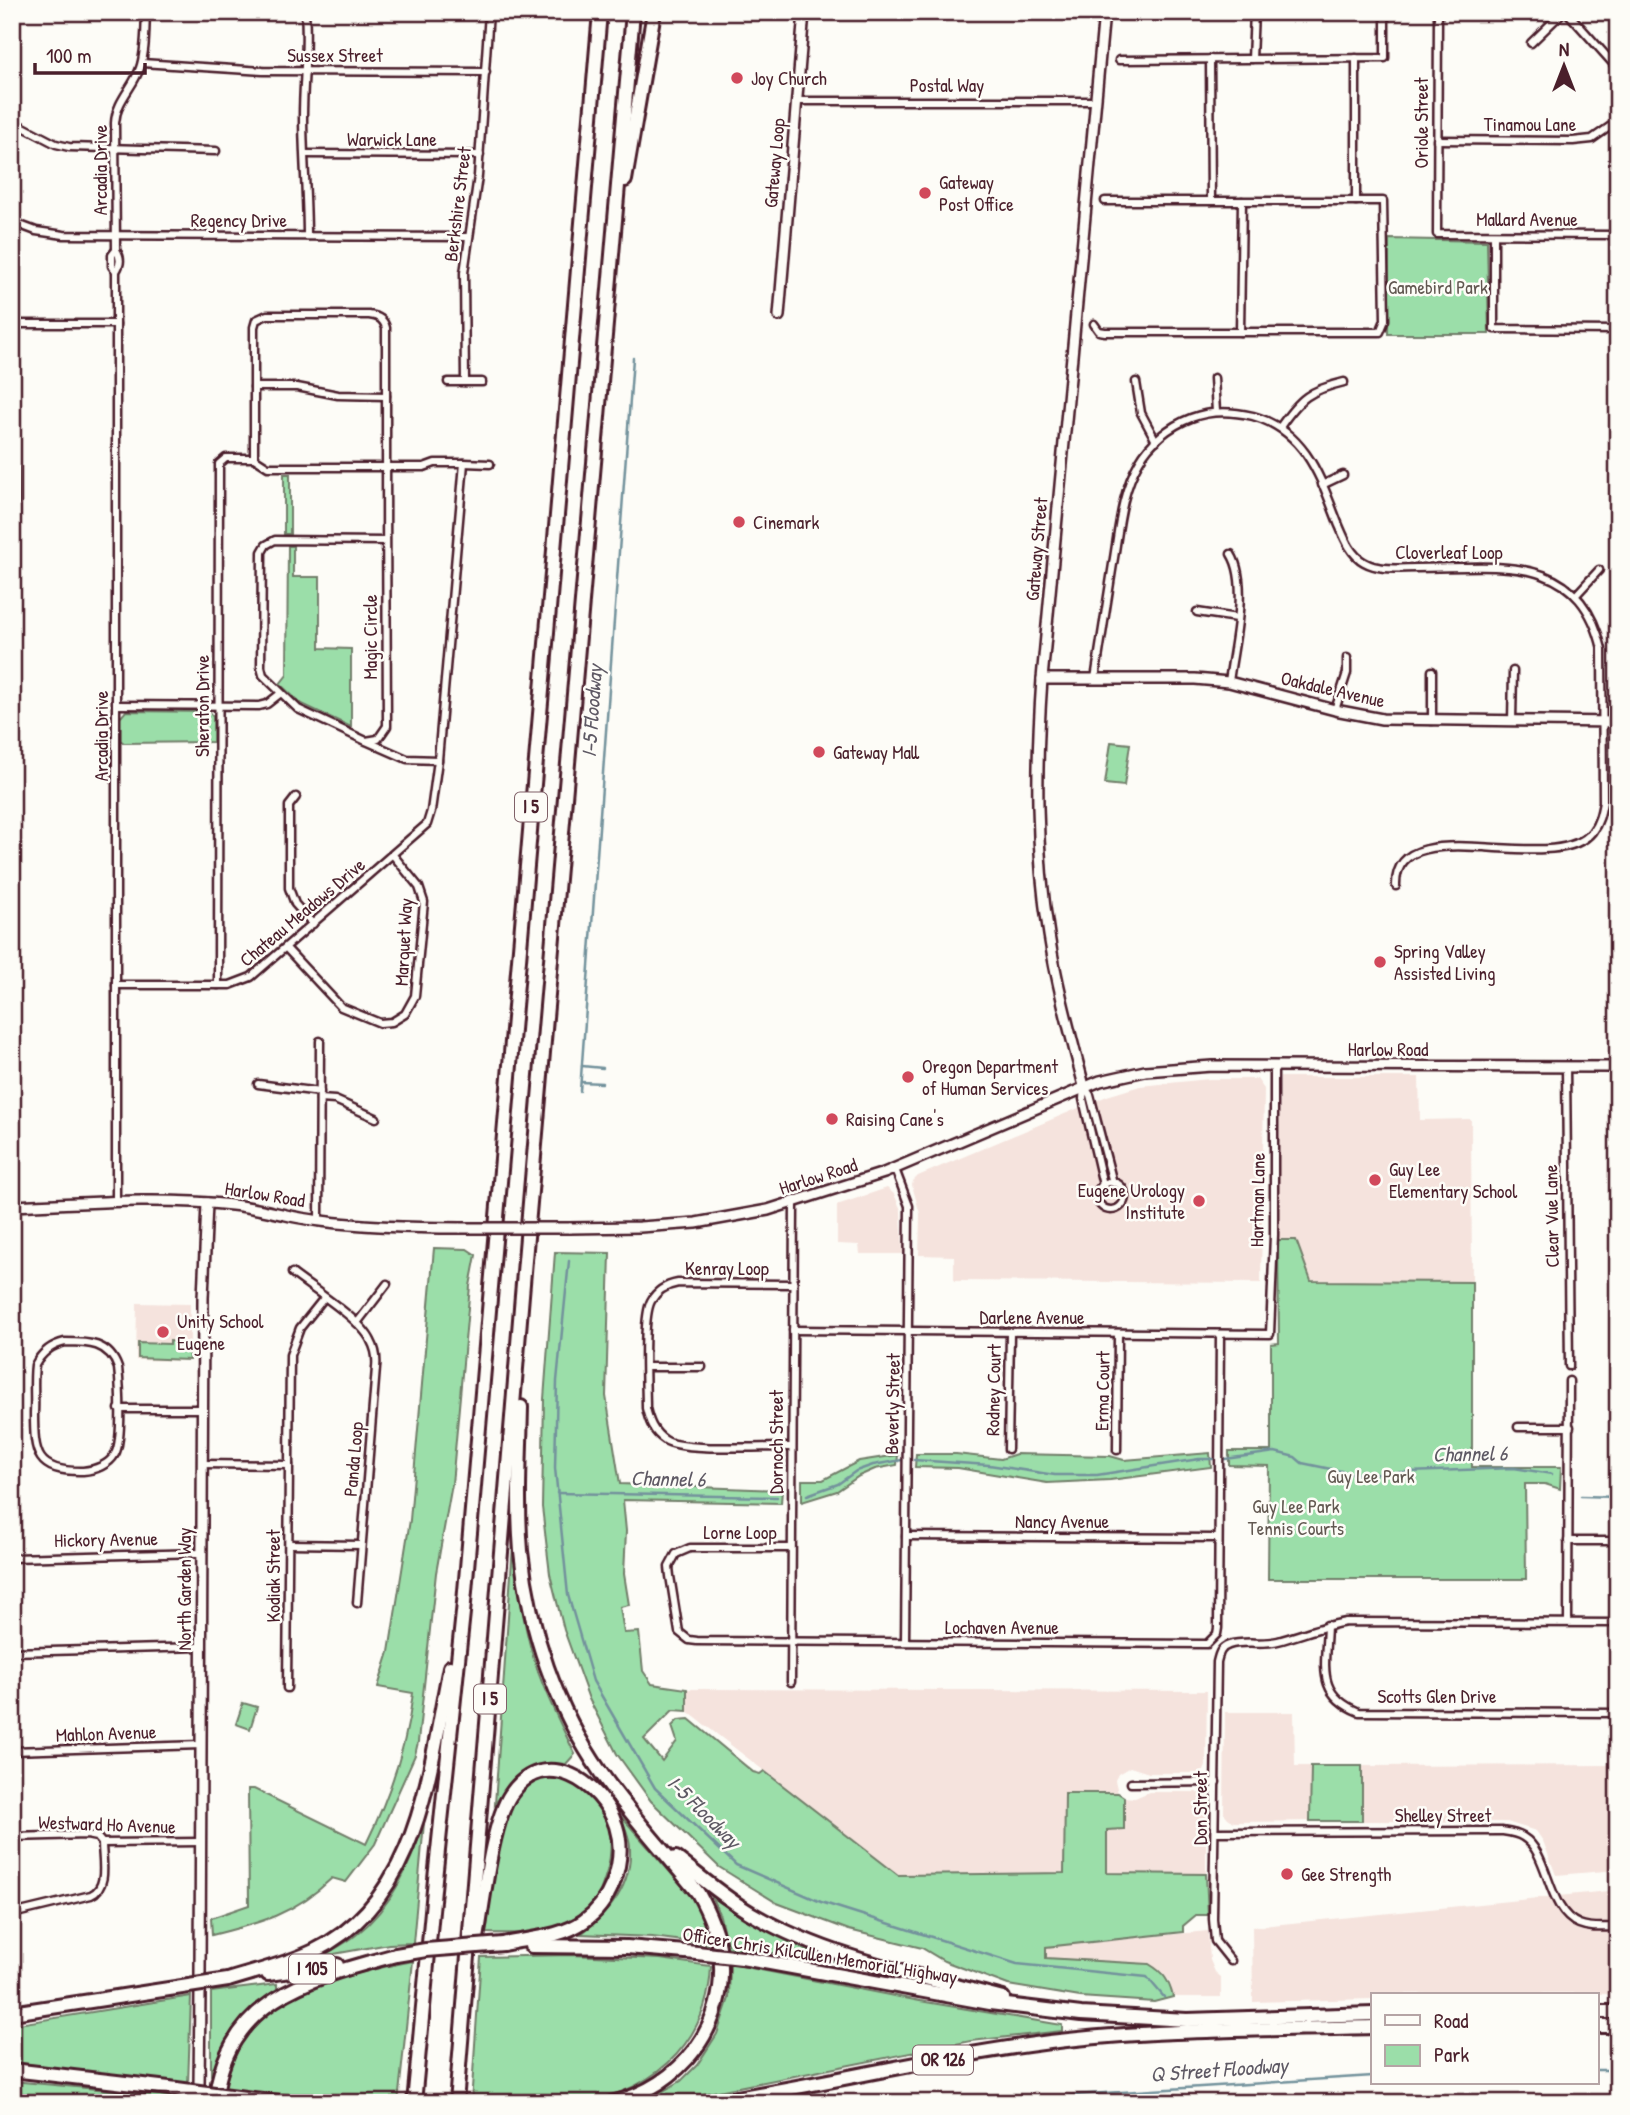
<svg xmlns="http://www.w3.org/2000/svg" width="1630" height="2115" viewBox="0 0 1630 2115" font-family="'Patrick Hand',sans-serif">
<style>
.built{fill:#f5e3dd}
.green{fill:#9bdea9;stroke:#727e6a;stroke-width:2}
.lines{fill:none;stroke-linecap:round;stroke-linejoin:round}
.stream{stroke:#73929c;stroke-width:2.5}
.street-casing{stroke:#4a1f2b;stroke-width:11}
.secondary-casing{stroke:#4a1f2b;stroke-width:14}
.highway-casing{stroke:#4a1f2b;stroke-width:18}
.street{stroke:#fdfcf7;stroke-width:6}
.secondary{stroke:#fdfcf7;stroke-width:9}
.highway{stroke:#fdfcf7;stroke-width:12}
.secondary-bridge-casing{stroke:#4a1f2b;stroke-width:14;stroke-linecap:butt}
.highway-bridge-casing{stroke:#4a1f2b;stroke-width:18;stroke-linecap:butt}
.secondary-bridge{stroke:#fdfcf7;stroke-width:9}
.highway-bridge{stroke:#fdfcf7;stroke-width:12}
.poi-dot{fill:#d1495b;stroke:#fdfcf7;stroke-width:2.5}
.labels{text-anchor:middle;stroke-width:5;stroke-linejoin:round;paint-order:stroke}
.shield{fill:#fdfcf7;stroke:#806168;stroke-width:2}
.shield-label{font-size:18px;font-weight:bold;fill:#4a1f2b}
.street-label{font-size:19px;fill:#4a1f2b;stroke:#fdfcf7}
.poi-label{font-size:19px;fill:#4a1f2b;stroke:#fdfcf7;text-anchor:start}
.park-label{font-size:19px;fill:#625851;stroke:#fdfcf7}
.water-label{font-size:21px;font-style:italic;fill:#5e5964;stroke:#fdfcf7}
</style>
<rect width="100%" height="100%" fill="#fdfcf7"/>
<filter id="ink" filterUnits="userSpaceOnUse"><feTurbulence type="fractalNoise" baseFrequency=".0143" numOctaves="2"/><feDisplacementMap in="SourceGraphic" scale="14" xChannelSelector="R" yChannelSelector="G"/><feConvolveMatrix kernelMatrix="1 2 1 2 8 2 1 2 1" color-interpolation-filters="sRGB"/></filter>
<g filter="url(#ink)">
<g class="built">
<path d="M1280,1077H1419L1420,1120L1471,1119L1472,1282L1311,1281L1296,1240H1278Z"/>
<path d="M1209,1079H1257L1264,1089L1261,1283L954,1281V1256L919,1255L920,1214L912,1185L913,1181L918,1176L1107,1096L1140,1086Z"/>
<path d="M887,1188L894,1194L901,1210L903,1254H860L859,1245L837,1244V1205Z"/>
<path d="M137,1303L190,1304V1361L136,1360Z"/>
<path d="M687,1689L1207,1691L1206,1766L1204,1771L1197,1773H1149L1130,1767L1118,1774L1115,1780L1118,1793H1065L1064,1873L898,1875L687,1711Z"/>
<path d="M1225,1712H1294L1295,1766H1311L1310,1821L1234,1822L1228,1818L1224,1813Z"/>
<path d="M1618,1765V1870L1556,1875L1543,1841L1536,1831L1507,1822L1362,1821V1766Z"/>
<path d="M1149,1792H1196L1202,1795L1206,1800V1874L1107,1873V1829H1124V1797L1135,1798Z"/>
<path d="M1618,1890V1995L1591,1993L1373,1994V1999L1253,2002L1252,1927Z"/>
<path d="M1208,1931L1210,1960L1215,1972L1221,1977V1997H1173L1170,1982L1162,1972L1149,1964L1046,1958L1045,1947Z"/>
</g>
<g class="green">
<path d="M1389,239L1487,241L1489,334H1388Z"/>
<rect x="284" y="474" width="6" height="60"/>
<path d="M288,546H293V577H320V648L351,649V727L300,703L280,684L287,675Z"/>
<path d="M126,711L209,712L213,717V742L124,743L120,740V718Z"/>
<path d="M1111,742L1130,744L1124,786L1105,784Z"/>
<path d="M1278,1240H1296L1311,1281L1472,1282V1467H1561L1560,1489L1545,1484H1525L1526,1579H1268L1269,1466L1229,1465V1451H1271V1344L1279,1343Z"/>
<path d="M434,1248L467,1249L476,1255L470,1286L452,1484L436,1573L418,1742L415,1755L375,1844L346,1882L332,1878C295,1914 260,1923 212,1935L211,1918L249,1905L248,1789H254L366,1844C389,1797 407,1745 413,1693L378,1687L389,1652L410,1520Z"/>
<path d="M555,1252L610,1253L606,1396L620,1484L782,1490L781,1503L623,1500L626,1531L624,1574L629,1605L620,1607L624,1633L639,1632L643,1671L652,1684L687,1689V1711L673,1710L644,1739L662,1761L677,1741L672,1726L678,1720L689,1719L753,1772L760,1774L764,1771L898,1875L1064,1873L1065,1793H1118L1124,1797V1829L1107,1830V1873L1206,1874L1208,1915H1196L1183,1926V1932L1046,1947V1958L1149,1964C1164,1973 1169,1980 1173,1997L1154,2002L1080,1997L1008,1985L944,1961L922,1948L849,1930L777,1903L719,1867L651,1801L617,1754L589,1699L564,1630L550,1574L542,1507L544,1399Z"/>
<path d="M170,1341L188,1344L189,1360L138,1358V1343L170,1344Z"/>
<path d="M1210,1453L1211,1467L1110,1480L1047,1483L958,1468L915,1467L916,1454H956L1001,1459L1016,1454L1110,1456L1124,1460Z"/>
<path d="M898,1455L897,1465L875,1469L859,1476L837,1491L802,1502V1480H823L859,1461Z"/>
<path d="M513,1545C517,1581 522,1617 532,1653C542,1688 559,1721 575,1754L566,1764C529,1761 515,1774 495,1804Z"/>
<path d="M243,1703L257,1707L250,1729L236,1724Z"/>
<path d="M1311,1766H1362V1821H1310Z"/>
<path d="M544,1777C598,1776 620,1824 607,1871C602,1887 598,1902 584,1913C559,1935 518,1934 486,1933C492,1897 497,1809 525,1786C530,1782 538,1779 544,1777Z"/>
<path d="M621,1816L690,1895L703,1915L708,1944L652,1937L581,1934C610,1912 632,1886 630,1847C630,1837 624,1826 621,1816Z"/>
<path d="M424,1823L413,1943L389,1944L323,1956C334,1949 346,1943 356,1935C393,1906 410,1865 424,1823Z"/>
<path d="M712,1898L802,1948L834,1961L727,1947L720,1916Z"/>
<path d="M571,1955L660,1959L711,1966C708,2047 647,2098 568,2103C536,2105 503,2103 471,2103L481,1957Z"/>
<path d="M413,1961L398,2103H355L223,2089C229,2074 233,2058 241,2044C273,1989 356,1972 413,1961Z"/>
<path d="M730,1964L920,2001L1062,2025V2031L971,2041L698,2095L644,2102L681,2081L697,2065L717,2034L729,1998Z"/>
<path d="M277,1984V1990C240,2016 227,2032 215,2076L211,2075V1992Z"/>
<path d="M191,1996L188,2085L12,2062V2025Z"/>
<path d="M12,2081L171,2096L187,2098V2103H41L12,2091Z"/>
</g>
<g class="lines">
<g class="stream">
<path d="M582,1066L603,1068"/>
<path d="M581,1082L602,1083"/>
<path d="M580,1091L633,358"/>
<path d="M569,1261L557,1381L555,1468L568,1595L593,1681L655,1788L736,1865L821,1902L1017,1964L1147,1977L1164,1997"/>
<path d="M1225,1459L1275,1452L1295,1457L1302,1463L1355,1474L1514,1468L1552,1474"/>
<path d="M914,1460L989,1465L1055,1475H1097L1199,1459H1213"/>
<path d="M557,1493L777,1497"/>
<path d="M807,1495L838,1484L856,1471L873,1465L902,1460"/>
<path d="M1581,1496L1618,1497"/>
<path d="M1597,2070H1618"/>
<path d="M1026,2103L1074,2095L1373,2076"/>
</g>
<defs>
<g id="street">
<path d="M305,12C308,47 303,81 303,116C303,156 307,196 307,236"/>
<path d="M1438,12L1437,234L1618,235"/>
<path d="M1567,12L1618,69"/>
<path d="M1531,43L1563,12"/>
<path d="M1210,59L1211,201"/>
<path d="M1252,59L1254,12"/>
<path d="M1119,60L1385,58V12"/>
<path d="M142,63L263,71L486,72"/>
<path d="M797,101H1096"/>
<path d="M12,121L56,144L69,147L216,151"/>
<path d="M1437,140L1573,141L1592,139L1618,121"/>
<path d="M305,154L480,155"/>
<path d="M1105,201H1356V58"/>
<path d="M12,222L36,231L64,235L468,237"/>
<path d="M1494,235V329L1618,330"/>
<path d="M116,250L112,255V266L116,271"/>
<path d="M12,324H116"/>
<path d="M1094,324L1099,331L1105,332H1380L1385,320L1383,201H1356"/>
<path d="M1240,332L1242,201"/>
<path d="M1214,378L1216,412"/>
<path d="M448,382H465L464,273L478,176L489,12"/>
<path d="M465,382H482"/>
<path d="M1136,382L1141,413L1156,441"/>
<path d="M254,387H297L338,395L386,396"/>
<path d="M12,414L14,424L15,568L12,590"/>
<path d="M1280,427C1300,398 1310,390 1344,382"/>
<path d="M464,463L490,464"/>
<path d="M1322,485L1343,475"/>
<path d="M1576,595L1599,570"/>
<path d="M1197,612L1237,618"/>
<path d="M1432,671V721"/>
<path d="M1095,679C1101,641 1107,602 1113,564C1119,529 1121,493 1139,462C1150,442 1170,426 1191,418C1211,410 1232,411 1253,416C1306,431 1320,477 1338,523C1344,537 1350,554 1364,562C1380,571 1399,568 1416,568C1496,568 1579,550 1602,649L1603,802C1601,813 1599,823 1592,832C1555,879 1394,807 1396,886"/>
<path d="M1229,682C1233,647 1250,584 1231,554"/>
<path d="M117,705L259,706L267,704L281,693"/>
<path d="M1335,710L1347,673V658"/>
<path d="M1512,721L1513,671"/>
<path d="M366,741L407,759L438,760L464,463H435L424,467H268L254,458V327L256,320L267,315H369C378,316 384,319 386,328C386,461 386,593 387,726L378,739L366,741L298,709L263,675L261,667L262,552L266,545L275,540L386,541"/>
<path d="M296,797L289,806V888L295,904L313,924"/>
<path d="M286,948L341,1007L380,1023L392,1022L405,1014L415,996L424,902L419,887L393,855"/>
<path d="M116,985H230L251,977L427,824L431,811L438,760"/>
<path d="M218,985L219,464L226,458H254"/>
<path d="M1566,1066L1569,1366"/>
<path d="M258,1084L320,1092"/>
<path d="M1084,1086L1090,1095L1113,1183"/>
<path d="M1084,1086L1083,1099L1103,1185"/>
<path d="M320,1099L335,1100L376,1118"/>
<path d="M895,1169L909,1206L905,1642"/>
<circle cx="1111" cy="1196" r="14"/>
<path d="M116,1202V271C121,264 121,257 116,250L115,123C116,101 133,88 140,68C146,51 145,30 146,12"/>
<path d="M319,1221L320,1041"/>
<path d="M292,1273C312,1289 361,1319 371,1341C376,1350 377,1359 376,1368L357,1603"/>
<path d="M357,1323L387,1284"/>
<path d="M793,1330L1270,1334L1274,1235V1066"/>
<path d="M65,1342C88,1342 109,1342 118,1368C120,1385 123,1440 115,1454C109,1465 95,1470 83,1471C36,1472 34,1454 34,1413C35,1397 33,1380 35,1365C42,1352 51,1345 65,1342Z"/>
<path d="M646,1367H702"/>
<path d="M119,1409H202"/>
<path d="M1518,1427H1570"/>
<path d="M791,1447C766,1446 682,1452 665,1440C653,1432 649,1421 646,1408C646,1385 642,1318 651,1301C657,1290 667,1285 678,1283L793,1284"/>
<path d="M1008,1449L1010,1333"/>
<path d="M1117,1450L1118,1333"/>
<path d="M202,1464L289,1465"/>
<path d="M906,1536L1218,1538"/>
<path d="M1568,1541H1618"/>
<path d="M289,1544L361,1545"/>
<path d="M791,1548H690L676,1554L669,1567L670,1576L679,1632L689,1640L697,1641L1207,1644L1217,1634L1218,1628L1220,1334"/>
<path d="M12,1558L201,1553"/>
<path d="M1568,1622L1569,1381"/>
<path d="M1327,1625C1326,1666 1315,1694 1359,1712L1618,1713"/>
<path d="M12,1652L201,1647"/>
<path d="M791,1682L794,1203"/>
<path d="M287,1688L290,1355L300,1328L324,1298"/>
<path d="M12,1751L201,1745"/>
<path d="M1131,1783L1216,1782"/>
<path d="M1216,1832L1502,1831C1509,1832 1517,1833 1523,1837C1550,1853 1546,1910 1579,1924C1591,1929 1605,1927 1618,1927"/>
<path d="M12,1837L87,1835L97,1837L102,1843L200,1842"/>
<path d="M12,1914L91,1895C109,1887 102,1860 102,1843"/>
<path d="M1231,1961L1215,1941L1213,1919L1217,1662C1219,1654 1220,1648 1229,1645C1243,1640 1262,1645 1278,1641C1301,1635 1322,1626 1346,1622L1618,1623"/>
</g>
<g id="secondary">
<path d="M779,316L804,12"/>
<path d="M1042,679H1195L1229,682L1335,710L1382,719L1618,722"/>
<path d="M1084,1086C1071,1036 1057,986 1049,935C1035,850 1036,764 1042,679L1104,12"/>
<path d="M12,1206C85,1203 160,1197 232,1205C262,1208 291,1218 321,1221C368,1227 414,1228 461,1228"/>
<path d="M569,1228L640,1227L696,1223L768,1210L884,1173L1100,1081L1145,1071L1212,1066L1618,1067"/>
<path d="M200,1976L203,1298L207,1203"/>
<path d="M199,2087L200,1992"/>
</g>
<g id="highway">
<path d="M625,180L654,12"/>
<path d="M521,1407C520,1455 517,1503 521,1551C529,1630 556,1708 601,1773C630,1815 666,1853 698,1893C708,1911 717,1932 720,1953C729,2025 681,2087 611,2103"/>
<path d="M676,1858C701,1877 727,1900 754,1915C828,1958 921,1976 1003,1998"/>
<path d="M476,1944C483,1907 491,1823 511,1794C544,1745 602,1782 616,1826C622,1845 620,1865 613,1883C607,1898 597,1912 584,1921C560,1938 530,1938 503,1944"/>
<path d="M531,1946L627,1947L697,1953"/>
<path d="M742,1958L990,2003L1081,2014L1187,2020L1373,2014"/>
<path d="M268,1974L337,1965"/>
<path d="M228,1980C257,1971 287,1964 314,1951C421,1899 429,1768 450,1667"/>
<path d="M1597,2012H1618"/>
<path d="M12,2013L169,1989"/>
<path d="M1597,2026H1618"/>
<path d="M12,2070L169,2088"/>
<path d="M245,2098L288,2103"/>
<path d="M12,2100L19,2103"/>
<path d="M215,2103C225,1998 311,1978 396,1955"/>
<path d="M414,2103L435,1879L464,1603L600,12"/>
<path d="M456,2103L522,1295L633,12"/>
<path d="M706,2103C821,2085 934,2057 1050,2042C1157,2029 1265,2030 1373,2027"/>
</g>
</defs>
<use href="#street" class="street-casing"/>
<use href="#secondary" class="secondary-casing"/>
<use href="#highway" class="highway-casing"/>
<use href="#street" class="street"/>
<use href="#secondary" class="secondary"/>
<use href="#highway" class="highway"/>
<defs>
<path id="secondary-bridge" d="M461,1228H569"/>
<g id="highway-bridge">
<path d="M697,1953L742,1958"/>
<path d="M396,1955L426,1950L503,1944"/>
<path d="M169,1989L228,1980"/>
<path d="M169,2088L245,2098"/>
</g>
</defs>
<use href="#secondary-bridge" class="secondary-bridge-casing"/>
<use href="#highway-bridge" class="highway-bridge-casing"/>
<use href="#secondary-bridge" class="secondary-bridge"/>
<use href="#highway-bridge" class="highway-bridge"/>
</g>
</g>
<g class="poi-dot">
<circle cx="737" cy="78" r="7"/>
<circle cx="925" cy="193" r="7"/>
<circle cx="739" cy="522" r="7"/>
<circle cx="819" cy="752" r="7"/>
<circle cx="1380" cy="962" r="7"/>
<circle cx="908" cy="1077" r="7"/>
<circle cx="832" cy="1119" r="7"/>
<circle cx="1375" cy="1180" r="7"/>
<circle cx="1199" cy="1201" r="7"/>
<circle cx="163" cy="1332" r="7"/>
<circle cx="1287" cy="1874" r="7"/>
</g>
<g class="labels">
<g class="shield">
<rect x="515" y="792.5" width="32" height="29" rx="5"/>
<rect x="474" y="1684.5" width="32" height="29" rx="5"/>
<rect x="289" y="1954.5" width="46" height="29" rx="5"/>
<rect x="913" y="2045.5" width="60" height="29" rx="5"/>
</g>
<g class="shield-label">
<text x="531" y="813">I 5</text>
<text x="490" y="1705">I 5</text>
<text x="312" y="1975">I 105</text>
<text x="943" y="2066">OR 126</text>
</g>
<g class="street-label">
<text x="335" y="62">Sussex Street</text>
<text x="947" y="92">Postal Way</text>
<text transform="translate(1421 123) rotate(-90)" y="7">Oriole Street</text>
<text x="1530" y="131">Tinamou Lane</text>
<text x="392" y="146">Warwick Lane</text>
<text transform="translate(774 163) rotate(-85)" y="7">Gateway Loop</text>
<text transform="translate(100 170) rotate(-90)" y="7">Arcadia Drive</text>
<text transform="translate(457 204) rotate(-83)" y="7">Berkshire Street</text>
<text x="1527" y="226">Mallard Avenue</text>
<text x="239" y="227">Regency Drive</text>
<text transform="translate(1036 549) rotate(-85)" y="7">Gateway Street</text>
<text x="1449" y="559">Cloverleaf Loop</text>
<text transform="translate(370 637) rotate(-90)" y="7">Magic Circle</text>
<text transform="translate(1333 689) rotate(13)" y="7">Oakdale Avenue</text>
<text transform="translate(202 706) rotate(-90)" y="7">Sheraton Drive</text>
<text transform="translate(101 736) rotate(-90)" y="7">Arcadia Drive</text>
<text transform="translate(302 912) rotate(-40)" y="7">Chateau Meadows Drive</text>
<text transform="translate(403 942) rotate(-87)" y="7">Marquet Way</text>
<text x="1388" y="1056">Harlow Road</text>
<text transform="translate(818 1176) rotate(-18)" y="7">Harlow Road</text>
<text transform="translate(265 1194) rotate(9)" y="7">Harlow Road</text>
<text transform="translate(1257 1200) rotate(-89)" y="7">Hartman Lane</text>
<text transform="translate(1551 1216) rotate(-91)" y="7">Clear Vue Lane</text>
<text x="727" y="1275">Kenray Loop</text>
<text x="1032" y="1324">Darlene Avenue</text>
<text transform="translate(993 1390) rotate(-89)" y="7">Rodney Court</text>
<text transform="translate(1102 1391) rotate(-89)" y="7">Erma Court</text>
<text transform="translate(892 1404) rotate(-89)" y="7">Beverly Street</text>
<text transform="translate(776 1442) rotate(-90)" y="7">Dornoch Street</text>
<text transform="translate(353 1459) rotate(-85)" y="7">Panda Loop</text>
<text x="1062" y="1528">Nancy Avenue</text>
<text x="740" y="1539">Lorne Loop</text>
<text transform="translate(106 1539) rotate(-1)" y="7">Hickory Avenue</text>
<text transform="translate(273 1576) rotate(-90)" y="7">Kodiak Street</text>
<text transform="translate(184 1589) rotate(-90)" y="7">North Garden Way</text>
<text x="1002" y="1634">Lochaven Avenue</text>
<text x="1437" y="1703">Scotts Glen Drive</text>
<text transform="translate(106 1733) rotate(-2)" y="7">Mahlon Avenue</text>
<text transform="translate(1200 1808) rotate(-90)" y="7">Don Street</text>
<text x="1443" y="1822">Shelley Street</text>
<text transform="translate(107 1824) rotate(2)" y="7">Westward Ho Avenue</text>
<text transform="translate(820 1955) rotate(9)" y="7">Officer Chris Kilcullen Memorial Highway</text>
</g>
<g class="poi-label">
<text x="751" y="85">Joy Church</text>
<text x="939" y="189">Gateway<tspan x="939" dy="22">Post Office</tspan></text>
<text x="753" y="529">Cinemark</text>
<text x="833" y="759">Gateway Mall</text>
<text x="1394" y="958">Spring Valley<tspan x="1394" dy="22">Assisted Living</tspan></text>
<text x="922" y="1073">Oregon Department<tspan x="922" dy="22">of Human Services</tspan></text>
<text x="846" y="1126">Raising Cane's</text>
<text x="1389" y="1176">Guy Lee<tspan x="1389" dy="22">Elementary School</tspan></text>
<text x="1185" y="1197" text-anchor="end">Eugene Urology<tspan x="1185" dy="22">Institute</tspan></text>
<text x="177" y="1328">Unity School<tspan x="177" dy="22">Eugene</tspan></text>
<text x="1301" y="1881">Gee Strength</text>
</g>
<g class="park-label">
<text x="1438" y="294">Gamebird Park</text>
<text x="1371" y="1483">Guy Lee Park</text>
<text x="1296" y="1513">Guy Lee Park<tspan x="1296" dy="22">Tennis Courts</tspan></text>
</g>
<g class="water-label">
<text transform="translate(592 711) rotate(-86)" y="7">I-5 Floodway</text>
<text transform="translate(1470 1454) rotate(-1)" y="7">Channel 6</text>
<text transform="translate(668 1479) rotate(1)" y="7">Channel 6</text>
<text transform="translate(704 1812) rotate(45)" y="7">I-5 Floodway</text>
<text transform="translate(1219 2070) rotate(-4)" y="7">Q Street Floodway</text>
</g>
</g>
<rect width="1630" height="2115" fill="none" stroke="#fdfcf7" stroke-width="42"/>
<rect x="21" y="21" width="1588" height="2073" fill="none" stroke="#4a1f2b" stroke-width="2.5" filter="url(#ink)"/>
<rect x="1371" y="1993" width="228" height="91" fill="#fdfcf7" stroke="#b5a4a5" stroke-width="2"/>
<rect x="1385" y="2015" width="35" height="10" fill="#fdfcf7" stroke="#b5a4a5" stroke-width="2"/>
<text x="1434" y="2028" font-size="21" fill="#4a1f2b">Road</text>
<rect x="1385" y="2045" width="35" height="21" fill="#9bdea9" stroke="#b5a4a5" stroke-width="2"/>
<text x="1434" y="2062" font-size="21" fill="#4a1f2b">Park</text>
<g transform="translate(1564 66)" stroke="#fdfcf7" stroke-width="5" paint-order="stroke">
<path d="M0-5L12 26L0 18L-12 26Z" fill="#4a1f2b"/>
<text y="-10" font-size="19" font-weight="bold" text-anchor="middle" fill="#4a1f2b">N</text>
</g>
<path d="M35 63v10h110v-10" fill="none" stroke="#4a1f2b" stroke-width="3.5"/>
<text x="46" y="63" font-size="21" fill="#4a1f2b" stroke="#fdfcf7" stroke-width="5" paint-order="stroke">100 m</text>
</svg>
